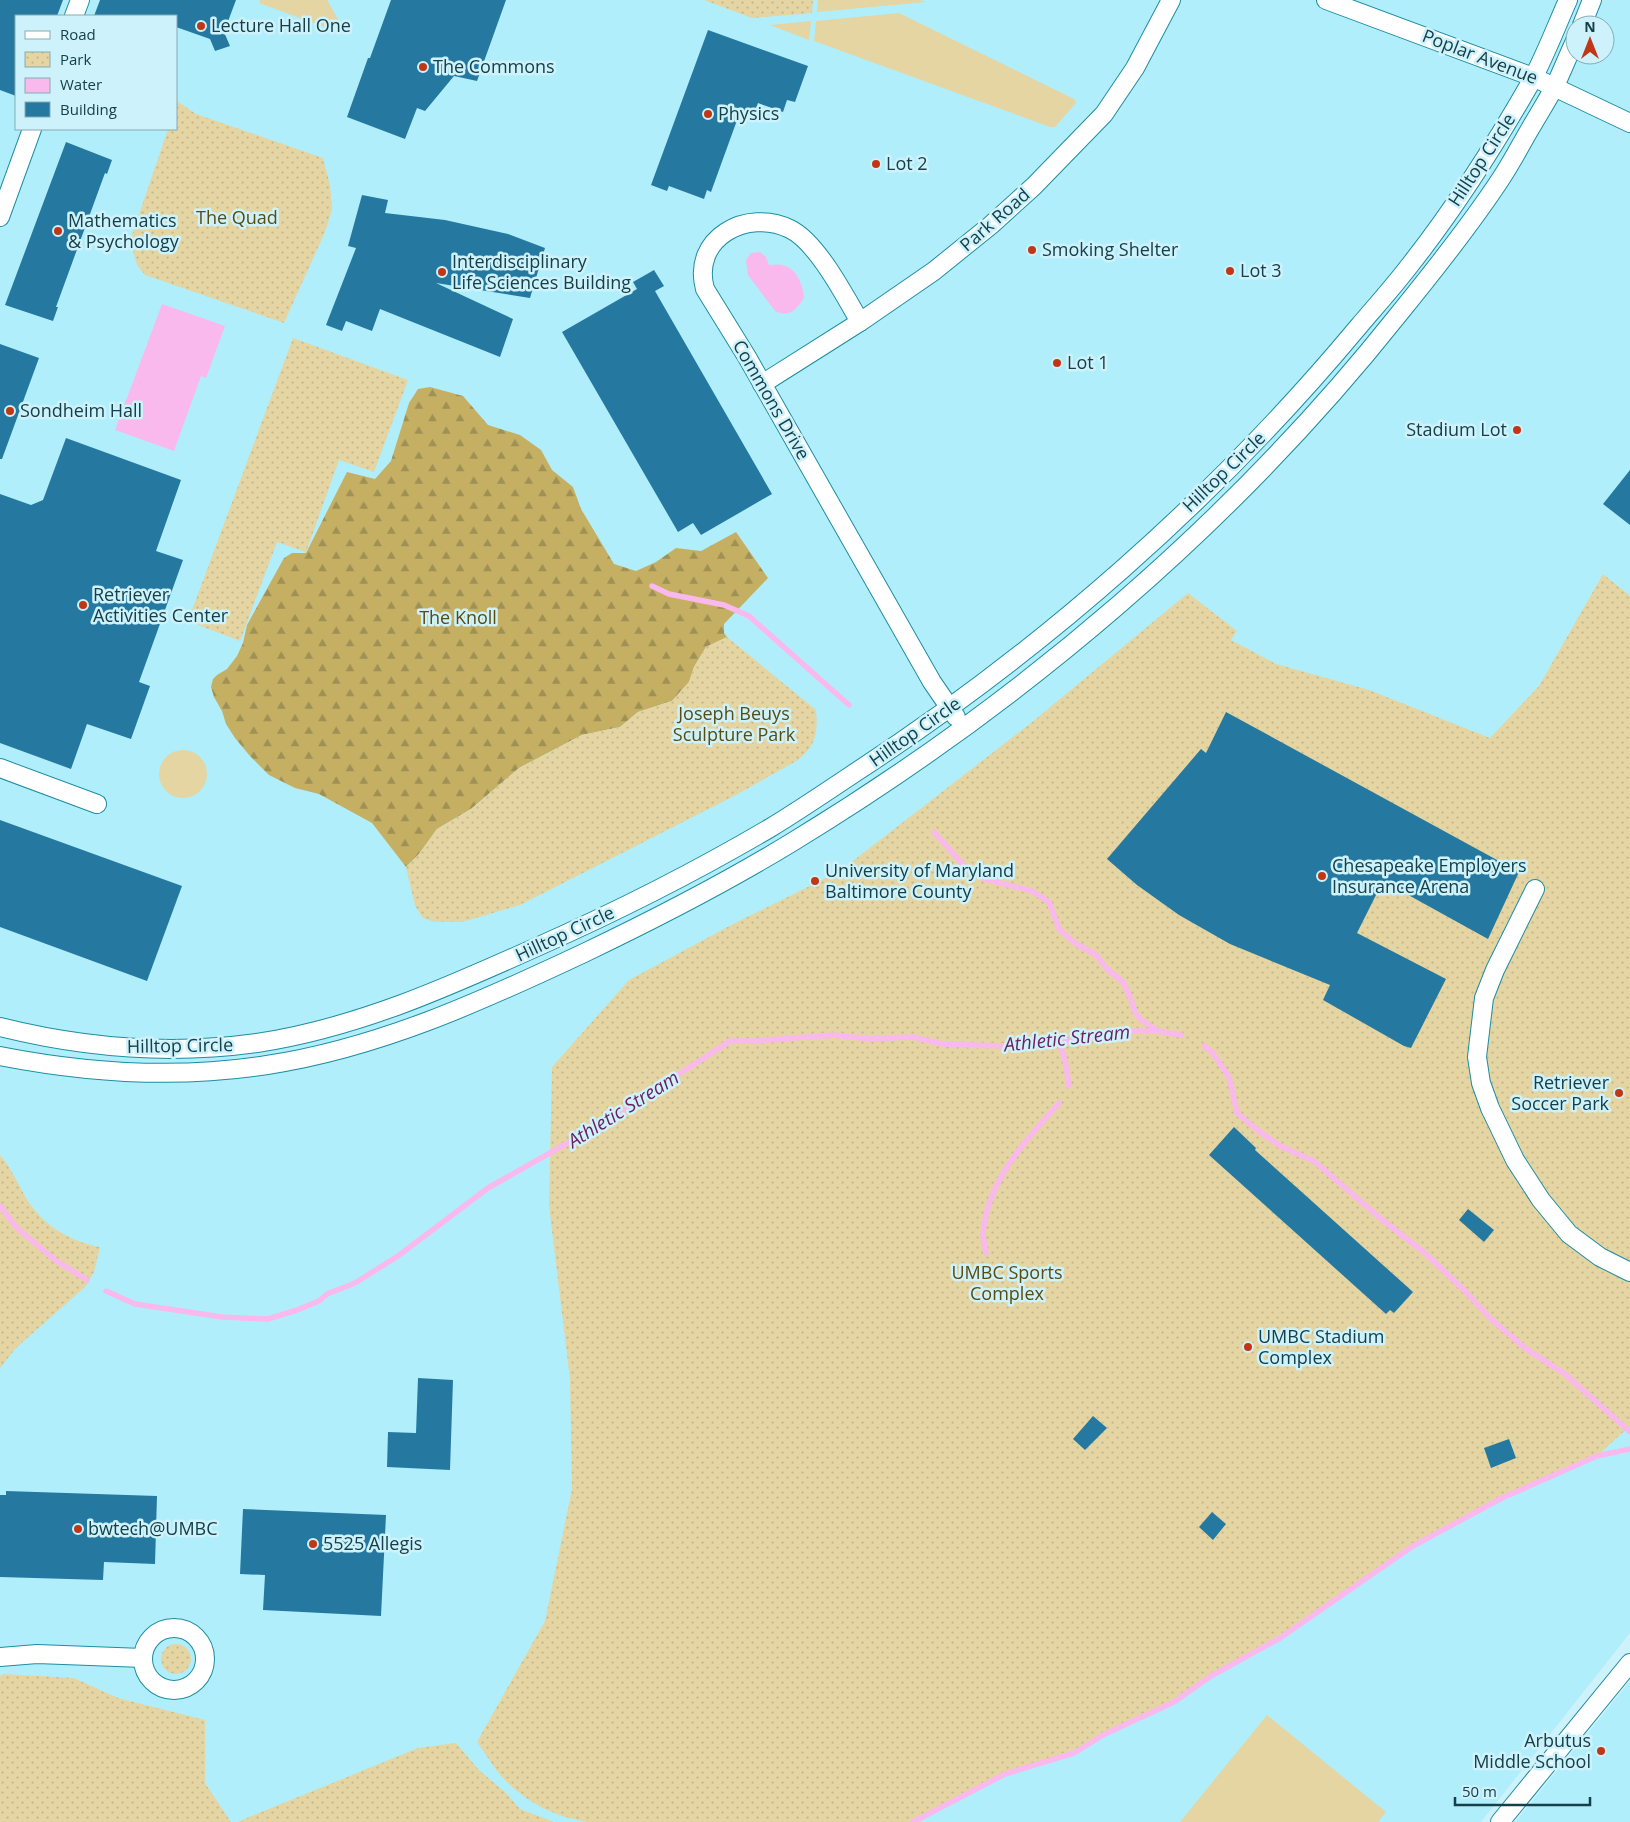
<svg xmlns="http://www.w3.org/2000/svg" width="1630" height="1822" viewBox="0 0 1630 1822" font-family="'Open Sans',sans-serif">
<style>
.built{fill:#b1eefc;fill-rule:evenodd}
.grass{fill:#e4d5a2}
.forest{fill:url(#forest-firs)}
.park{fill:url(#park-dots)}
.water{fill:#fab9ed}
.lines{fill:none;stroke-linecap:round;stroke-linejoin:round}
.stream{stroke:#fab9ed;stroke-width:5.5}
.building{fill:#2579a1}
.minor-casing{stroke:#1d8da2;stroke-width:20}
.minor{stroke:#fff;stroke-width:18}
.poi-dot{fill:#c13716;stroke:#cef2fb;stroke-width:2}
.labels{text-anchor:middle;stroke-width:5;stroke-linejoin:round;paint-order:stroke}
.poi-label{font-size:18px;fill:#154049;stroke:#cef2fb;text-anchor:start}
.street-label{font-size:18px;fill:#154049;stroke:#cef2fb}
.park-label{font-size:18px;fill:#5a4b0f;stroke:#cef2fb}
.water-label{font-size:19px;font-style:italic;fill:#6b2261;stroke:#cef2fb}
</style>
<defs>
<pattern id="forest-firs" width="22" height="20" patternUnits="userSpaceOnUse" patternTransform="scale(1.25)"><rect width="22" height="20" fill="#c5af63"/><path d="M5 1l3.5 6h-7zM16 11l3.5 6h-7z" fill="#9f9054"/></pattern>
<pattern id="park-dots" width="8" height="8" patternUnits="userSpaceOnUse" patternTransform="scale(1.25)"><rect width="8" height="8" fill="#e4d5a2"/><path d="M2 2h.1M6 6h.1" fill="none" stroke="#c3b88d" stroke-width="1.8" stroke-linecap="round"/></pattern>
</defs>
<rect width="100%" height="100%" fill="#cef2fb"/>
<g class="built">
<path d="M0,0H1630V1633L1481,1822H0ZM16,16H176V129H16ZM1575,25H1605V55H1575Z"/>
<path d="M1630,1681V1822H1515Z"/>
</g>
<g class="grass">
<path d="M260,0H327L347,35L259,3Z"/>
<path d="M818,0H920L926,2L817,12Z"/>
<path d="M899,13L1074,99L1076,103L1055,127H1050L814,41L816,21Z"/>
<path d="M811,21L809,40L770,25Z"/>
<circle cx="183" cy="774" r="24"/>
<path d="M1267,1715L1386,1812L1378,1822H1180Z"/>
</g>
<path class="forest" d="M430,387L463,396L488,425L520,435L541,450L552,470L573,487L581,509L614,564L636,571L656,562L676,548L701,551L736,532L768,578L724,624V633L727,637L706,647L694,667L689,682L672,701L638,712L620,727L582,735L519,768L471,809L437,829L419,854L406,867L372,823L319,794L295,788L269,775L250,756L235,738L226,724L222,711L214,697L211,687L213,679L217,675L227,669L237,656L243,643L247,625L284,558L292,553H306L347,472L375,479L391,461L409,403L418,389Z"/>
<g class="park">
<path d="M704,0H813L812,13L752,18Z"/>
<path d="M177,101L196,114L323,158L330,185L332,209L325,232L284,323L145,275L137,265L130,241L168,129H176Z"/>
<path d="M293,338L408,380L374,472L339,460L306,552L277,542L240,641L188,621Z"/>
<path d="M1603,574L1630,596V1426L1597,1456L1502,1498L1413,1546L1322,1608L1174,1702L1090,1744L1005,1774L937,1809L914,1822H589C557,1818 527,1803 504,1779C494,1769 486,1754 477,1742L545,1621L572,1489L570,1379L549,1206L552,1067L629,980L735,923L840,871L1031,723L1188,593L1237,631L1231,640L1276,664L1369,690L1490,738L1539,686Z"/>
<path d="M727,637L816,710C818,733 816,745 798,760L736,795L520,905L462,922H435L423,918L415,906L406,867L419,854L437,829L471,809L519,768L582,735L620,727L638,712L672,701L689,682L694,667L706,647Z"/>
<path d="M0,1155C12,1169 18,1185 28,1201C44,1226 71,1242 100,1247L94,1272L86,1286L16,1348L0,1368Z"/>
<circle cx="176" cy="1659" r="15"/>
<path d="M3,1674L74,1678L118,1698L205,1720V1783L231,1822H0V1676Z"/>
<path d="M456,1743L479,1770L507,1794L520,1809L554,1822H237L418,1748Z"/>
</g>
<g class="water">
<path d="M760,252L766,257L769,265C773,265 778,264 782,265C797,268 803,285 804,298C796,310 789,318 775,311L748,275L746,260L751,253Z"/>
<path d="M162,304L225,326L206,378L201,376L174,451L115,430Z"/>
</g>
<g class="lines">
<g class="stream">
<path d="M652,586L669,594L724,605L749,616L849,705"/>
<path d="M934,832L967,869L984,879L1032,891L1049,902L1059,929L1075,943L1096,955L1107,969L1123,982L1130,997L1135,1012L1141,1020L1157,1030"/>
<path d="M1059,1042L1065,1060L1069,1086"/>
<path d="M1204,1046L1212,1052L1229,1077L1237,1113L1256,1129L1280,1146L1314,1161L1380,1218L1425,1253L1465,1291L1491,1319L1525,1348L1565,1374L1630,1432"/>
<path d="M0,1206L17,1228L55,1260L87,1280"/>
<path d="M986,1253C985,1247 983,1240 983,1234C987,1181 1025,1141 1059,1103"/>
<path d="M106,1291L135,1304L222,1317L268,1319L297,1310L319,1301L327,1294L355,1283L398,1256L488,1188L578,1137L607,1123L639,1100L730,1041H757L833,1035L870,1039L912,1037L943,1044L1000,1046L1026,1043L1062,1042L1121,1031H1158L1181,1035"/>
<path d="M913,1822L1005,1774L1074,1753L1105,1734L1174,1702L1211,1676L1280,1638L1413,1546L1502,1498L1597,1456L1630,1449"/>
</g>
</g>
<g class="building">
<path d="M0,0H63L57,16H16V96L0,90Z"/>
<path d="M100,0H236L224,32L230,46L215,51L210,39L176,27V16H94Z"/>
<path d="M391,0H506L477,81L454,76L425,111L417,108L405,139L347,117L368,58H370Z"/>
<path d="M708,30L808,66L795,102L787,100L783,112L758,103L753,117L740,112L711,192L707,190L704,199L669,186L667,191L651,185Z"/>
<path d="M66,142L112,160L107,174L105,173L56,307H58L53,321L5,305Z"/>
<path d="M362,195L388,200L385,213L445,220L508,234L545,248L530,298L436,283L513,319L500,357L380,309L372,331L346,321L342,331L326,325L356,248L348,246Z"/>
<path d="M654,270L664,286L655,291L772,494L701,535L693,523L678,532L562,332L637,289L633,282Z"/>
<path d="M0,344L39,358L2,459H0Z"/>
<path d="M66,438L181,480L156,551L183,560L139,682L150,686L131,739L87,724L71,769L0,743V494L31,505L43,500Z"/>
<path d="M1630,470V525L1603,504Z"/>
<path d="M1226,712L1519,872L1488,939L1383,881L1357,933L1446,979L1411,1048L1404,1046L1323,1000L1330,985L1230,944L1179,915L1137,885L1107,859L1201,749L1206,753Z"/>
<path d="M0,820L182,886L147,981L0,927Z"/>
<path d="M1234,1127L1256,1148L1255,1150L1413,1292L1394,1313L1390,1310L1386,1314L1209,1155Z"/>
<path d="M1468,1209L1494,1230L1484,1242L1459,1220Z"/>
<path d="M418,1378L453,1380L450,1470L387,1467L388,1432L416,1433Z"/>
<path d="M1093,1416L1107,1428L1085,1450L1073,1439Z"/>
<path d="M1509,1439L1516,1458L1491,1468L1484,1448Z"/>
<path d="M6,1491L157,1496L155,1564L104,1562L103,1580L0,1577V1495H6Z"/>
<path d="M243,1509L386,1515L381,1616L263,1610L265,1575L240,1574Z"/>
<path d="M1212,1512L1226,1524L1213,1540L1199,1527Z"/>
</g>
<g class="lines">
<defs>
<g id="minor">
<path d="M1326,0L1533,77L1630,123"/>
<path d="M74,16L80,0"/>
<path d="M1582,25L1592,0"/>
<path d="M0,217L32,129"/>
<path d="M860,322C845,296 817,242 790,229C747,208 691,238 705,289L747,357L932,682L956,717"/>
<path d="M762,384L860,322L934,271L991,225L1034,186L1104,114L1135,68L1171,0"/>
<path d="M0,768L97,804"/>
<path d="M1535,889L1495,970L1484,998L1477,1057L1481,1083L1490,1108L1515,1160L1541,1200L1569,1234L1600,1257L1630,1272"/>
<path d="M0,1027C84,1048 171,1055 257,1043C357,1028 448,987 539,946C618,911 695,872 770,828C798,811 826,792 853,774C1042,651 1215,499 1359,326C1376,306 1394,286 1410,265C1455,208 1495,145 1531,82C1545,56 1556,27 1568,0"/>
<path d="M0,1056C87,1073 179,1079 267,1065C379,1048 482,1001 584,953C655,919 727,882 794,841C1022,702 1232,524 1398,315C1433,272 1469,227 1500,180C1511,164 1520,146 1530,129C1538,115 1547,101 1555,86C1562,71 1568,56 1575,41"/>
<circle cx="174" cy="1659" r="31"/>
<path d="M0,1657L37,1654L143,1658"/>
<path d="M1500,1822L1630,1663"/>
</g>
</defs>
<use href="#minor" class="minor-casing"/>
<use href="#minor" class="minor"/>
</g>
<g class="poi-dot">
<circle cx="201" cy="26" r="5"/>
<circle cx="423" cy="67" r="5"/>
<circle cx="708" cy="114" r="5"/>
<circle cx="876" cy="164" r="5"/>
<circle cx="58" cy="231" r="5"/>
<circle cx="1032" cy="250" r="5"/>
<circle cx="1230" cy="271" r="5"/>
<circle cx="442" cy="272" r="5"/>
<circle cx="1057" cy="363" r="5"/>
<circle cx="10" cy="411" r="5"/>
<circle cx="1517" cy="430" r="5"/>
<circle cx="83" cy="605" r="5"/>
<circle cx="1322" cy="876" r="5"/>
<circle cx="815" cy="881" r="5"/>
<circle cx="1619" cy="1093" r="5"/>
<circle cx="1248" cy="1347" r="5"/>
<circle cx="78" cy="1529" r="5"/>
<circle cx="313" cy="1544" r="5"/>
<circle cx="1601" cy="1751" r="5"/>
</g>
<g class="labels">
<g class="poi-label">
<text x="211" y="32">Lecture Hall One</text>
<text x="433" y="73">The Commons</text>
<text x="718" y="120">Physics</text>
<text x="886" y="170">Lot 2</text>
<text x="68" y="227">Mathematics<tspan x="68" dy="21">&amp; Psychology</tspan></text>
<text x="1042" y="256">Smoking Shelter</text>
<text x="452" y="268">Interdisciplinary<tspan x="452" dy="21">Life Sciences Building</tspan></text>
<text x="1240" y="277">Lot 3</text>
<text x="1067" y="369">Lot 1</text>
<text x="20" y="417">Sondheim Hall</text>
<text x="1507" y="436" text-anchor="end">Stadium Lot</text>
<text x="93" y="601">Retriever<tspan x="93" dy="21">Activities Center</tspan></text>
<text x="1332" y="872">Chesapeake Employers<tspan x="1332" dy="21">Insurance Arena</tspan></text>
<text x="825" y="877">University of Maryland<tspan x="825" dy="21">Baltimore County</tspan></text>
<text x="1609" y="1089" text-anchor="end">Retriever<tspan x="1609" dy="21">Soccer Park</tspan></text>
<text x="1258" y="1343">UMBC Stadium<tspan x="1258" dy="21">Complex</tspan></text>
<text x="88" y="1535">bwtech@UMBC</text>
<text x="323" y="1550">5525 Allegis</text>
<text x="1591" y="1747" text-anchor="end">Arbutus<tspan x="1591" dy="21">Middle School</tspan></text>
</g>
<g class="street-label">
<text transform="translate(1480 57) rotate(21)" y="6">Poplar Avenue</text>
<text transform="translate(1482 160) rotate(-57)" y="6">Hilltop Circle</text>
<text transform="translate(995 220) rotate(-41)" y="6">Park Road</text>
<text transform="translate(771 400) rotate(60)" y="6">Commons Drive</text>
<text transform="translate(1224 472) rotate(-44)" y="6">Hilltop Circle</text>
<text transform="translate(915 732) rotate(-35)" y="6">Hilltop Circle</text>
<text transform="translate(565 934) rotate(-25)" y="6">Hilltop Circle</text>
<text transform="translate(180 1046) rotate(-1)" y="6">Hilltop Circle</text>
</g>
<g class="park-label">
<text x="237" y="224">The Quad</text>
<text x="458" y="624">The Knoll</text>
<text x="734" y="720">Joseph Beuys<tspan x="734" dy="21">Sculpture Park</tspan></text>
<text x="1007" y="1279">UMBC Sports<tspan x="1007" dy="21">Complex</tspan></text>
</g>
<g class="water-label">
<text transform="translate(1067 1038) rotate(-6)" y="7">Athletic Stream</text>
<text transform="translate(623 1109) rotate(-32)" y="7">Athletic Stream</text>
</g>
</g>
<rect x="15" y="15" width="162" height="115" fill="#cef2fb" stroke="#84abb4"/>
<rect x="25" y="31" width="25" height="8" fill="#ffffff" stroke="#84abb4"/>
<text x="60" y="40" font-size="15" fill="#154049">Road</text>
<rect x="25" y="52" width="25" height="15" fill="url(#park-dots)" stroke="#84abb4"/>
<text x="60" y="65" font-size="15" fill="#154049">Park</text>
<rect x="25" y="78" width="25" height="15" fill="#fab9ed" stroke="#84abb4"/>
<text x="60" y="90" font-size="15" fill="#154049">Water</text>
<rect x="25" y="102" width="25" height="15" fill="#2579a1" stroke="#84abb4"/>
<text x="60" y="115" font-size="15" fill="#154049">Building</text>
<g transform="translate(1590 40)"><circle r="24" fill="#cef2fb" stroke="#84abb4"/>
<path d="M0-4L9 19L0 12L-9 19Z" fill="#c13716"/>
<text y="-8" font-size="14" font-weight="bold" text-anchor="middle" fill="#154049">N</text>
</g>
<path d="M1455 1797v8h135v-8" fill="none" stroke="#154049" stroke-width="2.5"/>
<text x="1462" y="1797" font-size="15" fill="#154049" stroke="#cef2fb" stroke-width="4" paint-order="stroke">50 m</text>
</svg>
